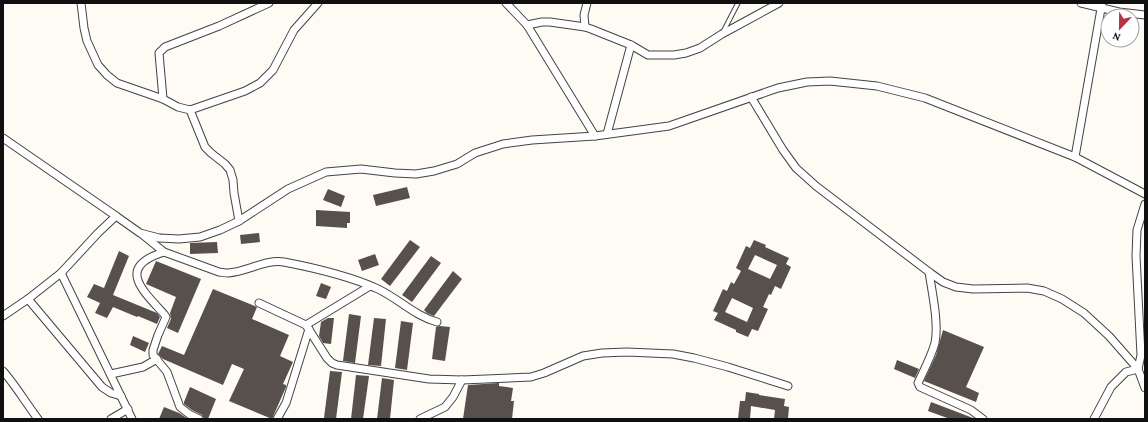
<svg xmlns="http://www.w3.org/2000/svg" width="1148" height="422" viewBox="0 0 1148 422" font-family="'Crimson Pro',serif">
<style>
.building{fill:#57504d;fill-rule:evenodd}
.lines{fill:none;stroke-linecap:round;stroke-linejoin:round}
.lane-casing{stroke:#434343;stroke-width:5.5}
.street-casing{stroke:#434343;stroke-width:9}
.lane{stroke:#fff;stroke-width:3.5}
.street{stroke:#fff;stroke-width:7}
</style>
<rect width="100%" height="100%" fill="#fefbf4"/>
<g class="building">
<path d="M407,187L410,198L376,206L373,195Z"/>
<path d="M328,189L345,196L341,207L323,200Z"/>
<path d="M316,210L350,212V223H347V228L316,226Z"/>
<path d="M259,233L260,242L241,244L240,235Z"/>
<path d="M410,240L420,247L390,286L381,279Z"/>
<path d="M754,240L766,245L765,247L789,258L786,264L791,267L781,289L775,286L771,295L769,294L763,307L768,309L758,331L752,329L748,337L736,332V330L714,320L718,313L713,311L723,289L727,291L731,282L734,284L741,271L736,268L746,246L750,248ZM755,255L777,265L770,279L748,269ZM732,298L753,308L747,322L725,312Z"/>
<path d="M217,242L218,253L190,254V243Z"/>
<path d="M119,251L129,256L113,295L157,313L160,317L157,324L138,316L137,317L113,307L107,318L95,313L100,303L87,297L94,284L104,288Z"/>
<path d="M375,254L379,265L362,271L358,260Z"/>
<path d="M431,256L441,263L412,302L402,295Z"/>
<path d="M156,261L201,279L178,333L167,328L171,319L170,313L176,297L146,284Z"/>
<path d="M453,271L462,279L434,316L427,313L424,310Z"/>
<path d="M321,283L331,287L326,299L316,296Z"/>
<path d="M213,289L257,307L252,319L289,335L280,356L293,362L283,384L286,385V387L272,419L229,401L244,369L232,364L223,385L163,359L158,354L162,346L184,355Z"/>
<path d="M349,314L361,316L355,363L343,361Z"/>
<path d="M328,318H334L331,344L323,343L319,336L321,322Z"/>
<path d="M374,318L386,319L381,366L368,365Z"/>
<path d="M401,321L413,323L407,370L395,368Z"/>
<path d="M440,326L450,327L445,361L432,359L436,327Z"/>
<path d="M943,330L984,347L966,387L979,393L976,402L924,381L936,355Z"/>
<path d="M133,336L149,343L145,352L130,345Z"/>
<path d="M897,360L919,369L915,378L894,369Z"/>
<path d="M330,371L342,372L336,419L324,418Z"/>
<path d="M356,375L369,376L363,419H351Z"/>
<path d="M382,378L394,380L390,419H377Z"/>
<path d="M499,383V386L513,388L511,401H514L512,419H463L468,385Z"/>
<path d="M190,387L216,399L208,419H204L202,415L192,410L184,404V402Z"/>
<path d="M746,392L759,394V395L785,399L784,406L789,407L788,419H774L775,410L751,406L750,419H738L740,401H745Z"/>
<path d="M931,402L973,418L974,419H950L928,411Z"/>
<path d="M164,407L179,413L188,419H159Z"/>
</g>
<g class="lines">
<defs>
<path id="lane" d="M723,32L738,3"/>
<g id="street">
<path d="M81,3L84,28L87,41L98,65L107,75L117,83L163,99L178,107L190,110L245,91L260,83L273,70L294,30L318,3"/>
<path d="M506,3L527,25L595,136"/>
<path d="M1081,3L1119,12L1145,15"/>
<path d="M527,25L542,22H550L585,27L591,29L631,45L648,55H674L686,53L700,48L722,34L779,3"/>
<path d="M585,27L584,15L587,3"/>
<path d="M751,97L783,150L796,168L816,186L929,272L943,282L956,287L973,289L1027,288L1044,291L1062,299L1084,313L1109,336L1138,369L1145,388"/>
<path d="M163,99L159,53L165,47L219,26L269,3"/>
<path d="M190,110L205,147L211,153L225,164L230,170L233,180L234,193L239,221"/>
<path d="M607,134L631,45"/>
<path d="M3,138L116,216L98,233L61,273L28,299L3,316"/>
<path d="M1075,157L1102,3"/>
<path d="M116,216L140,233L159,238L179,239L200,237L220,230L239,221L288,189L326,172L361,169L395,173L416,174L434,171L457,164L475,153L503,144L532,140L595,136L669,126L778,88L807,82L830,81L877,86L925,98L1075,157L1145,194"/>
<path d="M143,235L164,252L219,272C221,272 225,273 228,273C247,272 265,259 284,262C315,268 350,276 378,289C399,299 415,316 437,322"/>
<path d="M164,252C116,267 142,290 164,314L166,317L158,335L153,350V355L167,372L180,407L189,414L199,419"/>
<path d="M929,272C932,292 939,323 935,343C931,357 924,370 918,383L920,387L971,410L983,419"/>
<path d="M61,273L132,419"/>
<path d="M28,299L102,387L111,393L121,396"/>
<path d="M259,303L306,325L370,286"/>
<path d="M306,325L327,358L332,363L337,365L429,379L462,380L531,377L544,373L583,356L602,353L627,352L673,354L694,358L728,367L788,386"/>
<path d="M1138,369L1141,355L1136,256L1137,230L1145,204"/>
<path d="M3,371C16,386 26,403 38,419"/>
<path d="M111,374L143,367L157,359"/>
<path d="M111,419L128,409"/>
<path d="M277,419L286,403L309,329"/>
<path d="M420,419L445,407L453,397L462,380"/>
<path d="M1094,419L1111,387L1126,372L1138,369"/>
</g>
</defs>
<use href="#lane" class="lane-casing"/>
<use href="#street" class="street-casing"/>
<use href="#lane" class="lane"/>
<use href="#street" class="street"/>
</g>
<rect width="1148" height="422" fill="none" stroke="#101010" stroke-width="8"/>
<g transform="translate(1120 28) rotate(202)"><circle r="19" fill="#ffffff" stroke="#9f9f9f"/>
<path d="M0-3L7 15L0 10L-7 15Z" fill="#b23644"/>
<text y="-6" font-size="11" font-weight="bold" text-anchor="middle" fill="#101010">N</text>
</g>
</svg>
